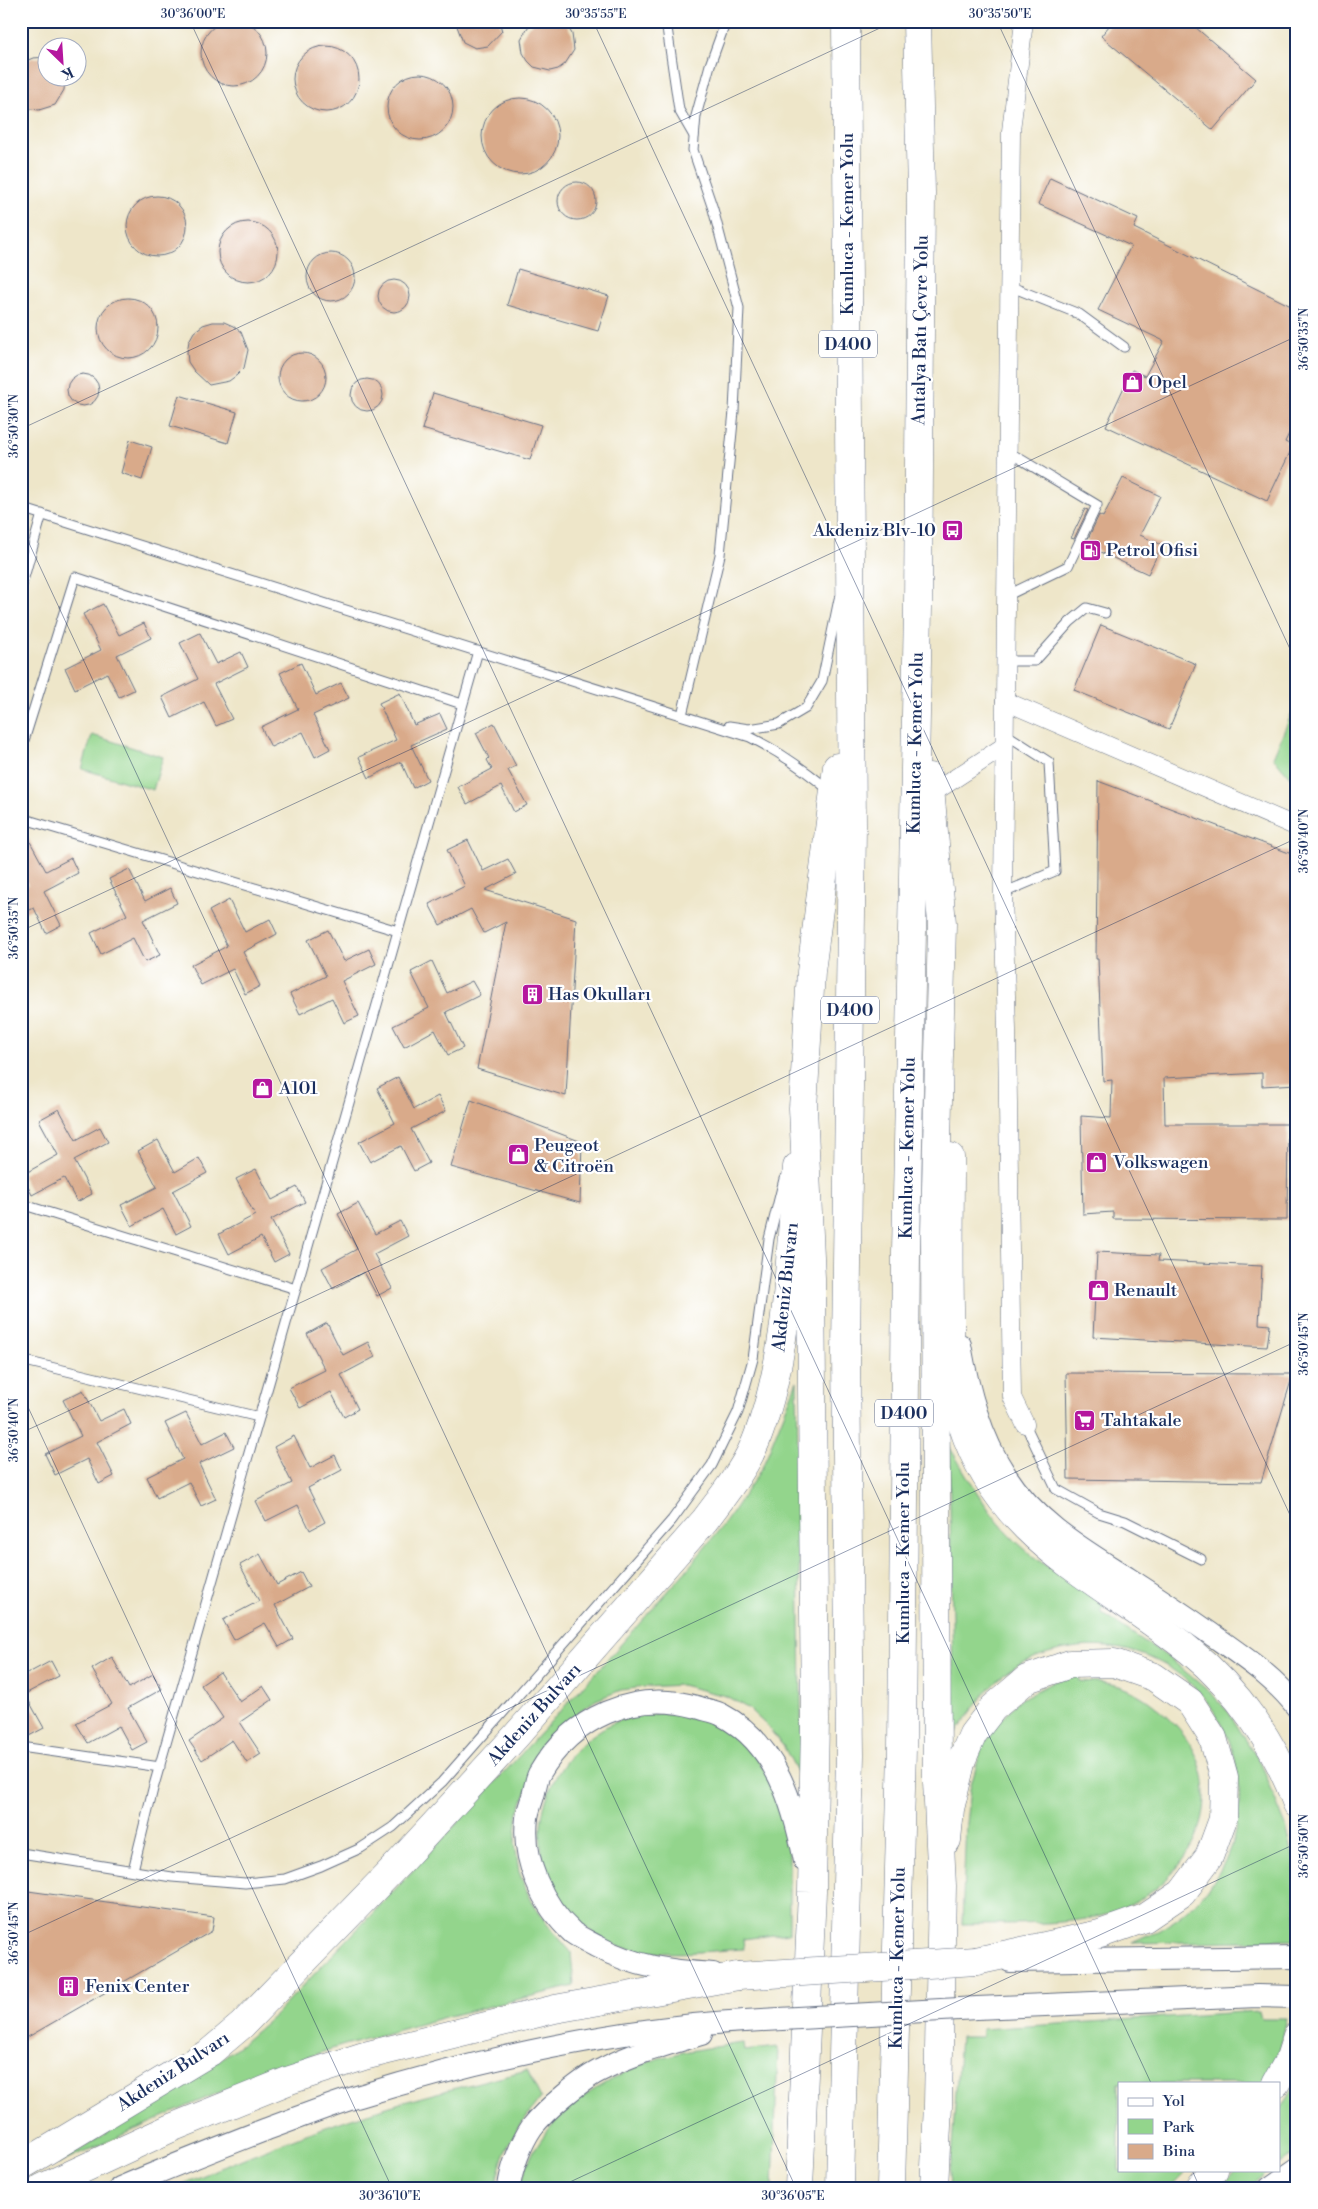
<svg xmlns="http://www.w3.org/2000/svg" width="1318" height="2209" viewBox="0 0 1318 2209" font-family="'Libre Bodoni',serif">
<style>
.green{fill:#93d58c;stroke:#578275}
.building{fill:#d9aa8a}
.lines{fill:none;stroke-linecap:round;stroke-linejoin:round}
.service-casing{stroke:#656f83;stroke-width:11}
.minor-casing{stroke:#656f83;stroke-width:19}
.tertiary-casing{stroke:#656f83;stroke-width:24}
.primary-casing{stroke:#656f83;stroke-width:29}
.trunk-casing{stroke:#656f83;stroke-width:29}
.service{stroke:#fff;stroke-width:9}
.minor{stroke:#fff;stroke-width:18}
.tertiary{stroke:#fff;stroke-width:22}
.primary{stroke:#fff;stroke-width:28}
.trunk{stroke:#fff;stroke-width:28}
.tertiary-bridge-casing{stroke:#656f83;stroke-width:24;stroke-linecap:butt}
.primary-bridge-casing{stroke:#656f83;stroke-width:29;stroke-linecap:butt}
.tertiary-bridge{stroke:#fff;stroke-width:22}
.primary-bridge{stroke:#fff;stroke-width:28}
.ticks{fill:none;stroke:#1b2f5e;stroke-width:1;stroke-opacity:0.45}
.labels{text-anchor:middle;stroke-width:4.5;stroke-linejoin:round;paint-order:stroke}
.shield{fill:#fff;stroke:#5f6d8e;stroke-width:1}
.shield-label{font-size:16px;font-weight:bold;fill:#1b2f5e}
.street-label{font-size:18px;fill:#1b2f5e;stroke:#fff}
.poi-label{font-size:18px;fill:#1b2f5e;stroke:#fff;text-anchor:start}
.neatline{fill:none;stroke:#1b2f5e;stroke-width:2}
.ticks-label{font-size:12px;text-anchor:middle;fill:#1b2f5e}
</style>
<rect width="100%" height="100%" fill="#fff"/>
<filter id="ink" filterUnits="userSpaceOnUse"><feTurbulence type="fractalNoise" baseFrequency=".02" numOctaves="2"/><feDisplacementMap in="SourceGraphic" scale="10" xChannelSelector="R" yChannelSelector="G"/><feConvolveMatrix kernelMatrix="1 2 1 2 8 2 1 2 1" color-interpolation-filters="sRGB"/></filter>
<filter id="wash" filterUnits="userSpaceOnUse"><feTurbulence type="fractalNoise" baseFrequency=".0096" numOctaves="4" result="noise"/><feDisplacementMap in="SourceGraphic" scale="20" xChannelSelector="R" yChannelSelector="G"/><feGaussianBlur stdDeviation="1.12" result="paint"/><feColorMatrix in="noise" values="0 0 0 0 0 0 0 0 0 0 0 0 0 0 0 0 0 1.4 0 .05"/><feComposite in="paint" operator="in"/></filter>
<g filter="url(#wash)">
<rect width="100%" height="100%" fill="#eee6c9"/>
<g class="green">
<path d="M1297,701V785L1273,757Z"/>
<path d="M92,735L163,757L153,790L82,769Z"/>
<path d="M797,1381L802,1781L784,1747L766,1725L749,1709L726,1696L681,1685L645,1687L621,1690L596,1700L578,1712L545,1746L518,1813L515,1843L519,1872L529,1896L546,1923L571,1952L574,1986L449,2016L341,2046L286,2064L190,2105L58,2164L204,2071L243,2043L274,2016L371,1915L479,1800L607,1660L686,1571L727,1520L762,1468Z"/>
<path d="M949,1446C963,1469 976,1493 992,1514C1020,1553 1065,1579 1104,1605L1100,1612L1168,1657L1213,1695L1229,1713L1261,1764L1286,1826L1295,1865L1297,1940L1132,1943C1145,1937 1158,1932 1169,1924C1193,1910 1217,1881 1227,1856C1271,1751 1192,1636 1078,1647C1049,1651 1022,1659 999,1679C981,1695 968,1717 954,1736Z"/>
<path d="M1078,1676L1079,1681C1088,1682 1097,1681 1106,1683C1128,1687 1145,1697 1162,1712C1237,1774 1207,1868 1126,1907C1085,1928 1008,1923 962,1924L966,1823L970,1789L982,1746L1002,1719L1019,1700L1055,1681Z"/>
<path d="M662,1713L690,1716L716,1725L739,1740L758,1760L772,1784L789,1825V1933L743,1939L744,1949C703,1951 659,1958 619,1946C598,1940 580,1924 567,1908C517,1848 542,1762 607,1726C624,1717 643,1715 662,1713Z"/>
<path d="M1259,2011L1261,2019H1287L1280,2049L1264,2083H1119V2170H1189L1171,2188H949L960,2037H982V2029Z"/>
<path d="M743,2043L744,2051L778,2047L773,2188H521C532,2122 599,2080 657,2059C684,2050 715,2047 743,2043Z"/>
<path d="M527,2070L541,2098C518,2128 500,2149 496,2188H182L181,2185C229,2164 277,2144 326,2127C392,2103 460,2087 527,2070Z"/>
<path d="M1297,2081V2152L1279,2164V2111Z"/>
<path d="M1236,2170H1270L1248,2188H1220Z"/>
</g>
<g id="blocks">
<g class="building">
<circle cx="234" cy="53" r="33"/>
<path d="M455,21H499L502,31L488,46L475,48L463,42Z"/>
<path d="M536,21H559L568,27L572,34L574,50L565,64L558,69L550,71L534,67L528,61L523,53L521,39L528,27Z"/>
<path d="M1113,21H1188L1256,79L1213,130L1101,36Z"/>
<circle cx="326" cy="79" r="33"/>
<path d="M48,57V78H65L64,90L55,105L39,110L31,109L21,104V63L33,58Z"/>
<circle cx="420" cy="107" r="33"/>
<circle cx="520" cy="136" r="38"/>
<path d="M1050,178L1138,219L1134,228L1297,309V417L1285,442L1293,446L1267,501L1106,426L1132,370L1145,376L1164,341L1098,310L1131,246L1038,204Z"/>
<circle cx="577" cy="201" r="19"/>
<circle cx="157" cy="226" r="30"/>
<circle cx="248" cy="252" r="30"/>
<circle cx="331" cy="277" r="24"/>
<path d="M518,269L609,296L598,331L507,305Z"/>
<circle cx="394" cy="296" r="16"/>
<circle cx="128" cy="328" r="30"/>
<path d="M213,322H224L233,326L241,332L248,350L244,368L237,375L229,381L209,385L194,371L188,362L187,352L189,341L194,332L203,325Z"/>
<circle cx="302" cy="377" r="24"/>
<circle cx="83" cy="390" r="16"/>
<circle cx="367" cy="395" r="16"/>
<path d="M433,393L541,425L530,460L422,429Z"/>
<path d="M179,395L237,412L228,443L170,426Z"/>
<path d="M130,440L152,447L142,480L121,473Z"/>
<path d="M1123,478L1160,496L1140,535L1162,545L1148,574L1085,545L1099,515L1103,517Z"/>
<path d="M1085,509L1088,510L1074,539L1071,538Z"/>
<path d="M103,604L119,635L144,623L151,638L117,655L134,690L119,697L107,673L75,689L65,668L101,650L83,614Z"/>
<path d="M1101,625L1196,664L1169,729L1074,690Z"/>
<path d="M200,633L216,664L241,652L248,667L214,684L232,719L216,726L204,702L172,718L162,697L198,679L180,643Z"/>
<path d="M301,663L316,695L341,683L349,698L313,715L330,749L315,757L303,732L271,747L261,727L298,709L280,673Z"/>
<path d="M400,693L414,725L440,714L447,729L411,745L428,780L413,788L401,762L369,778L359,757L396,740L379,703Z"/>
<path d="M494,723L516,766L508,770L527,805L514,812L501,786L467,804L458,787L492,769L487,760L489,758L476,733Z"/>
<path d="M1098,781L1297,856V1084L1262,1086V1073L1164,1078L1165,1124H1288L1287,1220L1113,1219V1212L1083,1214L1081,1116L1111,1118L1112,1080L1103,1081L1098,959H1096Z"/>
<path d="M21,825L46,871L71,858L78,873L44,891L61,925L46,933L34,908L21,914V889L28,885L21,872Z"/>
<path d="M468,840L483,871L508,859L516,874L485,890L576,919L566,1096L477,1069L506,922L484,933L471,909L440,925L429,904L465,886L447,850Z"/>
<path d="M129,869L145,901L170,888L177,903L143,920L160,955L145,962L133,938L101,954L91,933L127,915L109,879Z"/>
<path d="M229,900L245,932L270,919L277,934L243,952L260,986L245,994L233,969L201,985L191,965L227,946L209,911Z"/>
<path d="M328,930L344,961L369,949L376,964L342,981L359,1016L344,1023L332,998L300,1014L290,994L326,976L308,940Z"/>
<path d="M432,961L447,993L472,981L480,995L446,1012L463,1048L448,1055L435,1030L404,1047L393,1026L429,1008L411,972Z"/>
<path d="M398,1077L414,1109L438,1096L446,1111L411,1129L429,1163L414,1171L401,1146L370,1162L359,1142L395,1123L377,1088Z"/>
<path d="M471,1100L582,1142L580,1203L451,1167Z"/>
<path d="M59,1109L76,1140L100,1127L108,1142L74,1160L92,1194L77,1202L64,1178L32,1195L22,1175L58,1155L39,1120Z"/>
<path d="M158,1140L175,1172L199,1158L207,1173L173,1191L191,1226L176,1234L163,1209L132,1226L121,1205L157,1187L138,1151Z"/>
<path d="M256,1169L272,1200L297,1187L305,1202L271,1220L289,1254L274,1262L261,1237L229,1254L219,1234L255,1215L236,1179Z"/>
<path d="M358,1203L375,1234L400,1221L408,1236L374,1254L392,1288L377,1296L364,1272L333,1289L322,1268L357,1249L338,1214Z"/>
<path d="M1097,1252L1159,1255L1158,1261L1262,1266L1259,1324L1270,1325L1267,1347L1093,1337Z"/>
<path d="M327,1323L343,1355L368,1342L375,1357L341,1375L358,1409L344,1417L331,1392L300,1408L289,1388L325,1370L307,1334Z"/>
<path d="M1066,1373L1263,1374H1293L1261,1482L1068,1479Z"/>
<path d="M83,1390L99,1421L124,1409L131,1424L97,1442L114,1476L99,1484L87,1459L55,1475L45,1454L81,1436L63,1400Z"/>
<path d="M186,1413L202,1444L226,1432L234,1447L199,1464L216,1499L201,1506L189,1482L157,1498L147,1477L183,1459L165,1423Z"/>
<path d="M294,1436L310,1468L335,1455L342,1470L308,1488L325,1522L310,1530L298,1505L266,1521L256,1501L292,1483L274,1447Z"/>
<path d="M260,1554L277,1585L301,1572L309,1587L275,1605L293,1639L279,1647L265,1623L234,1640L223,1620L259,1601L240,1565Z"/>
<path d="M112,1657L129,1688L153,1674L162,1689L128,1708L147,1742L132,1750L119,1726L88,1743L76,1723L112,1704L92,1669Z"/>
<path d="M51,1661L59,1676L25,1694L44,1728L29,1736L21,1722V1677Z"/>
<path d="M220,1672L240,1702L263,1686L272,1700L240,1722L261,1754L247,1763L232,1740L202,1760L189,1741L223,1718L201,1685Z"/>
<path d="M21,1890L214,1917L212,1931L21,2041Z"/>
</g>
</g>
</g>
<g filter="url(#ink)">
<use href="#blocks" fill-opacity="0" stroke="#656f83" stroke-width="1"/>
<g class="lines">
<defs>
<g id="service">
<path d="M666,21L679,110L694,136"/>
<path d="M1009,286L1079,314L1124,347"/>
<path d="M21,508L750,737C780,752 804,769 829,790"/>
<path d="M21,588L42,514"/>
<path d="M1006,596L1068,566L1097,505L1007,451"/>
<path d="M1006,661H1035L1070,622L1087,608L1105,613"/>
<path d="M682,715L720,555L734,411L739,308L713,209L693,150L696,116L710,65L726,21"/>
<path d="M729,726L749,729L779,724L806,708L822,681L839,599"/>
<path d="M21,750L75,577L462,704"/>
<path d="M21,818L398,931"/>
<path d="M1003,893L1055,871L1049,762L1004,733"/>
<path d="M21,1204L296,1289"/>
<path d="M21,1360L259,1417"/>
<path d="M1025,1424L1056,1489L1099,1513L1125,1521L1201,1559"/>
<path d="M21,1747L160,1767"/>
<path d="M21,1853L172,1877L245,1883L285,1879L321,1866L361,1848L393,1827L442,1782L672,1520L712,1465L738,1412L753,1359L769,1239L784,1179"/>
<path d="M133,1870L153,1789L478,651"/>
</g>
<g id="minor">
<path d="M1024,21L1011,131L1003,893L1007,1030L1012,1397L1025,1424"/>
<path d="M1005,701L1297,827"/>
<path d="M931,794L1003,747"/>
</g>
<g id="tertiary">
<path d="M960,1345C968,1390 980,1437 1006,1476C1036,1523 1084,1550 1129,1579C1157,1597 1184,1615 1211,1634C1242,1656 1273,1676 1297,1707"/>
<path d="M1010,1961L1297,1957"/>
<path d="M713,1974C669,1971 635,1967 596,1946C589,1942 580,1938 573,1933C542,1905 522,1860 527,1818C528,1810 531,1803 533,1796C535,1789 536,1780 539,1774C572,1717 634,1689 697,1707C705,1710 715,1711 722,1715C776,1743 794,1805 805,1861"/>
<path d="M977,2008L1257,1996L1297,1997"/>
<path d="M120,2188C169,2167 218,2148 267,2129C298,2118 329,2105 360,2096C480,2059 619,2028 745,2021"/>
<path d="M509,2188C511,2169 521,2143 532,2127C546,2109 583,2078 603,2069C634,2053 668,2044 701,2034"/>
<path d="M1270,2188L1297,2169"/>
</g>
<g id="primary">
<path d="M950,1157C950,1207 949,1257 950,1307C950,1347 950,1386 962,1424C1001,1543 1100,1578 1190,1651C1238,1690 1276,1745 1297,1804"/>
<path d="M947,1840L950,1809L962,1759L973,1734L993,1708L1027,1679L1070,1664L1114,1663L1154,1677L1190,1702L1213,1738L1224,1777L1223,1819L1209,1857L1182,1893L1145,1918L1100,1934L976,1961"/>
<path d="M1276,2083L1290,2058L1297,2036"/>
<path d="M21,2166L210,2052L242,2025L398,1864L515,1737L705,1520C725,1493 748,1465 759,1433C790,1348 789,1256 797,1167"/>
<path d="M42,2188L171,2128L290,2080L364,2056L555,2009L738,1976"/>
<path d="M1199,2188L1214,2170"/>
</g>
<g id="trunk">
<path d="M929,777L942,923L935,1233L937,1781L942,1886L938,2105L934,2188"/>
<path d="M799,2188L812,1892L815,1720L811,1278L803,1108L811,972L837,767"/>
<path d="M840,2188L850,1755L846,1353L852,825L846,21"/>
<path d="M891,2188L902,1748L906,1253L918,607L921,193L917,21"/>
</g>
</defs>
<use href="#service" class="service-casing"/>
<use href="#minor" class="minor-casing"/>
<use href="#tertiary" class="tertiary-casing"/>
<use href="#primary" class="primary-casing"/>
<use href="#trunk" class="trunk-casing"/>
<use href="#service" class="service"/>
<use href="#minor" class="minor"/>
<use href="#tertiary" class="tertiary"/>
<use href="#primary" class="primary"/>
<use href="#trunk" class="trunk"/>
<defs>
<path id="tertiary-bridge" d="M745,2021L977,2008"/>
<path id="primary-bridge" d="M738,1976L976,1961"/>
</defs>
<use href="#tertiary-bridge" class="tertiary-bridge-casing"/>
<use href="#primary-bridge" class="primary-bridge-casing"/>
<use href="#tertiary-bridge" class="tertiary-bridge"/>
<use href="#primary-bridge" class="primary-bridge"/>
</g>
</g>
<path class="ticks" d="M190,21L1151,2083M593,21L1297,1530M997,21L1297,664M21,429L895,21M21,526L796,2188M21,931L1297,336M21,1392L392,2188M21,1433L1297,838M21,1936L1297,1341M1192,2170L1200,2188M557,2188L1297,1843"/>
<defs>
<symbol id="shop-square" viewBox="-11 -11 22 22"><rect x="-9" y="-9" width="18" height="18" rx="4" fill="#b5179e" stroke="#fff"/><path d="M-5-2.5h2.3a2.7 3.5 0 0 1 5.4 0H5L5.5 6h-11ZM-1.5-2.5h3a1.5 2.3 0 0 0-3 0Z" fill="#fff"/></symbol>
<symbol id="bus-square" viewBox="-11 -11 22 22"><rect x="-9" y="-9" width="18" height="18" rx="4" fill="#b5179e" stroke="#fff"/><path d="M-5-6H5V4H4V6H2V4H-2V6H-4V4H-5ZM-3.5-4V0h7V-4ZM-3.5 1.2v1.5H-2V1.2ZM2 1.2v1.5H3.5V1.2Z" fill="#fff"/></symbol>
<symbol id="fuel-square" viewBox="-11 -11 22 22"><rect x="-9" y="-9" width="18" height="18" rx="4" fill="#b5179e" stroke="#fff"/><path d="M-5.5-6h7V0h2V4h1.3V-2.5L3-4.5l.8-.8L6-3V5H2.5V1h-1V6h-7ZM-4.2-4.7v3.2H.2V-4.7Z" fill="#fff"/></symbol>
<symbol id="building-square" viewBox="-11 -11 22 22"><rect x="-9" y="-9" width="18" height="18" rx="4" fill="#b5179e" stroke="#fff"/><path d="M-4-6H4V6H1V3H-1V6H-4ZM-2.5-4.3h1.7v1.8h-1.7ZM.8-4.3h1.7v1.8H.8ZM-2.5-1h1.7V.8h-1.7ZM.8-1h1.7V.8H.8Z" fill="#fff"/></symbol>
<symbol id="supermarket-square" viewBox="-11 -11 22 22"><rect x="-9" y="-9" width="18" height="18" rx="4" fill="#b5179e" stroke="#fff"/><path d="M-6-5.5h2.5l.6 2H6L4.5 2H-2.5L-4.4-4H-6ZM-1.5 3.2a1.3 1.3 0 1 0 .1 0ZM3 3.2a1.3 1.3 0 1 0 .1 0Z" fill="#fff"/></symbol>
</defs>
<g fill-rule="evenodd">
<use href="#shop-square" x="1120" y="370" width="25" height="25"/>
<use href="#bus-square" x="940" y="518" width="25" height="25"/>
<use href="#fuel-square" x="1078" y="538" width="25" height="25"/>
<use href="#building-square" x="520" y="982" width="25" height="25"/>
<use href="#shop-square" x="250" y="1076" width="25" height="25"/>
<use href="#shop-square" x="506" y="1142" width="25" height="25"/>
<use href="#shop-square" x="1084" y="1150" width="25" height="25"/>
<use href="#shop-square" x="1086" y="1278" width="25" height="25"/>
<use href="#supermarket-square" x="1072" y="1408" width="25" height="25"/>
<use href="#building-square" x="56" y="1974" width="25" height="25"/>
</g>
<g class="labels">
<g class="shield">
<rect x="819" y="330.5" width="58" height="27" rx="4"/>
<rect x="821" y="996.5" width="58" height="27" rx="4"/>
<rect x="875" y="1399.5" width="58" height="27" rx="4"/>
</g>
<g class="shield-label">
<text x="848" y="350">D400</text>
<text x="850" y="1016">D400</text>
<text x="904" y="1419">D400</text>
</g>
<g class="street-label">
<text transform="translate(847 224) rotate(-90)" y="6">Kumluca - Kemer Yolu</text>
<text transform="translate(920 330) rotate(-89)" y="6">Antalya Batı Çevre Yolu</text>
<text transform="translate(915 743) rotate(-89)" y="6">Kumluca - Kemer Yolu</text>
<text transform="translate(907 1148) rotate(-89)" y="6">Kumluca - Kemer Yolu</text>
<text transform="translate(785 1287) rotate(-84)" y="6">Akdeniz Bulvarı</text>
<text transform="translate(903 1553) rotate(-90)" y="6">Kumluca - Kemer Yolu</text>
<text transform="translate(534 1714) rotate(-48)" y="6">Akdeniz Bulvarı</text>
<text transform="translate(897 1958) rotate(-89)" y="6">Kumluca - Kemer Yolu</text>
<text transform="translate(173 2071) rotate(-33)" y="6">Akdeniz Bulvarı</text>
</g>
<g class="poi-label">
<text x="1148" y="388">Opel</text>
<text x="936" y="536" text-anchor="end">Akdeniz Blv-10</text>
<text x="1106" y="556">Petrol Ofisi</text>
<text x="548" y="1000">Has Okulları</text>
<text x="279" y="1094">A101</text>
<text x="534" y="1151">Peugeot<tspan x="534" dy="21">&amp; Citroën</tspan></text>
<text x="1113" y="1168">Volkswagen</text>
<text x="1114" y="1296">Renault</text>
<text x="1101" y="1426">Tahtakale</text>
<text x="85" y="1992">Fenix Center</text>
</g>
</g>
<rect width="1318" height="2209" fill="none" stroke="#fff" stroke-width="55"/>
<rect x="1118" y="2082" width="162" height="90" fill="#ffffff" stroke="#a4acbf"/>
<rect x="1128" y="2098" width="25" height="8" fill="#ffffff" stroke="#a4acbf"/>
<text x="1163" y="2106" font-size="15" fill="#1b2f5e">Yol</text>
<rect x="1128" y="2119" width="25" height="15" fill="#93d58c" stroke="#a4acbf"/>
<text x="1163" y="2132" font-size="15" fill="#1b2f5e">Park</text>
<rect x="1128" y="2144" width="25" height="15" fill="#d9aa8a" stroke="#a4acbf"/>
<text x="1163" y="2156" font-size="15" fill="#1b2f5e">Bina</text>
<g transform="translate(62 62) rotate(155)"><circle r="24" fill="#ffffff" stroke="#a4acbf"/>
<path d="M0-4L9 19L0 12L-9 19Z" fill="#b5179e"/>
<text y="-8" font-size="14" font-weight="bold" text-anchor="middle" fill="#1b2f5e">K</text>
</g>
<rect x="28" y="28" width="1262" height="2154" class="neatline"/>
<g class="ticks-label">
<text x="193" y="18">30°36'00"E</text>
<text x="596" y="18">30°35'55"E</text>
<text x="1000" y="18">30°35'50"E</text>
<text transform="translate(1304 339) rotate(-90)" y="4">36°50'35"N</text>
<text transform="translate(14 426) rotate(-90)" y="4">36°50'30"N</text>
<text transform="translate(1304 841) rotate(-90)" y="4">36°50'40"N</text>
<text transform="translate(14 928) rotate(-90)" y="4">36°50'35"N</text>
<text transform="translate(1304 1344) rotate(-90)" y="4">36°50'45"N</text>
<text transform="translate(14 1430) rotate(-90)" y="4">36°50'40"N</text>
<text transform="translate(1304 1846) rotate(-90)" y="4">36°50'50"N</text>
<text transform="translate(14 1933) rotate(-90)" y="4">36°50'45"N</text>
<text x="390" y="2200">30°36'10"E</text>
<text x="793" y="2200">30°36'05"E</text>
</g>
</svg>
